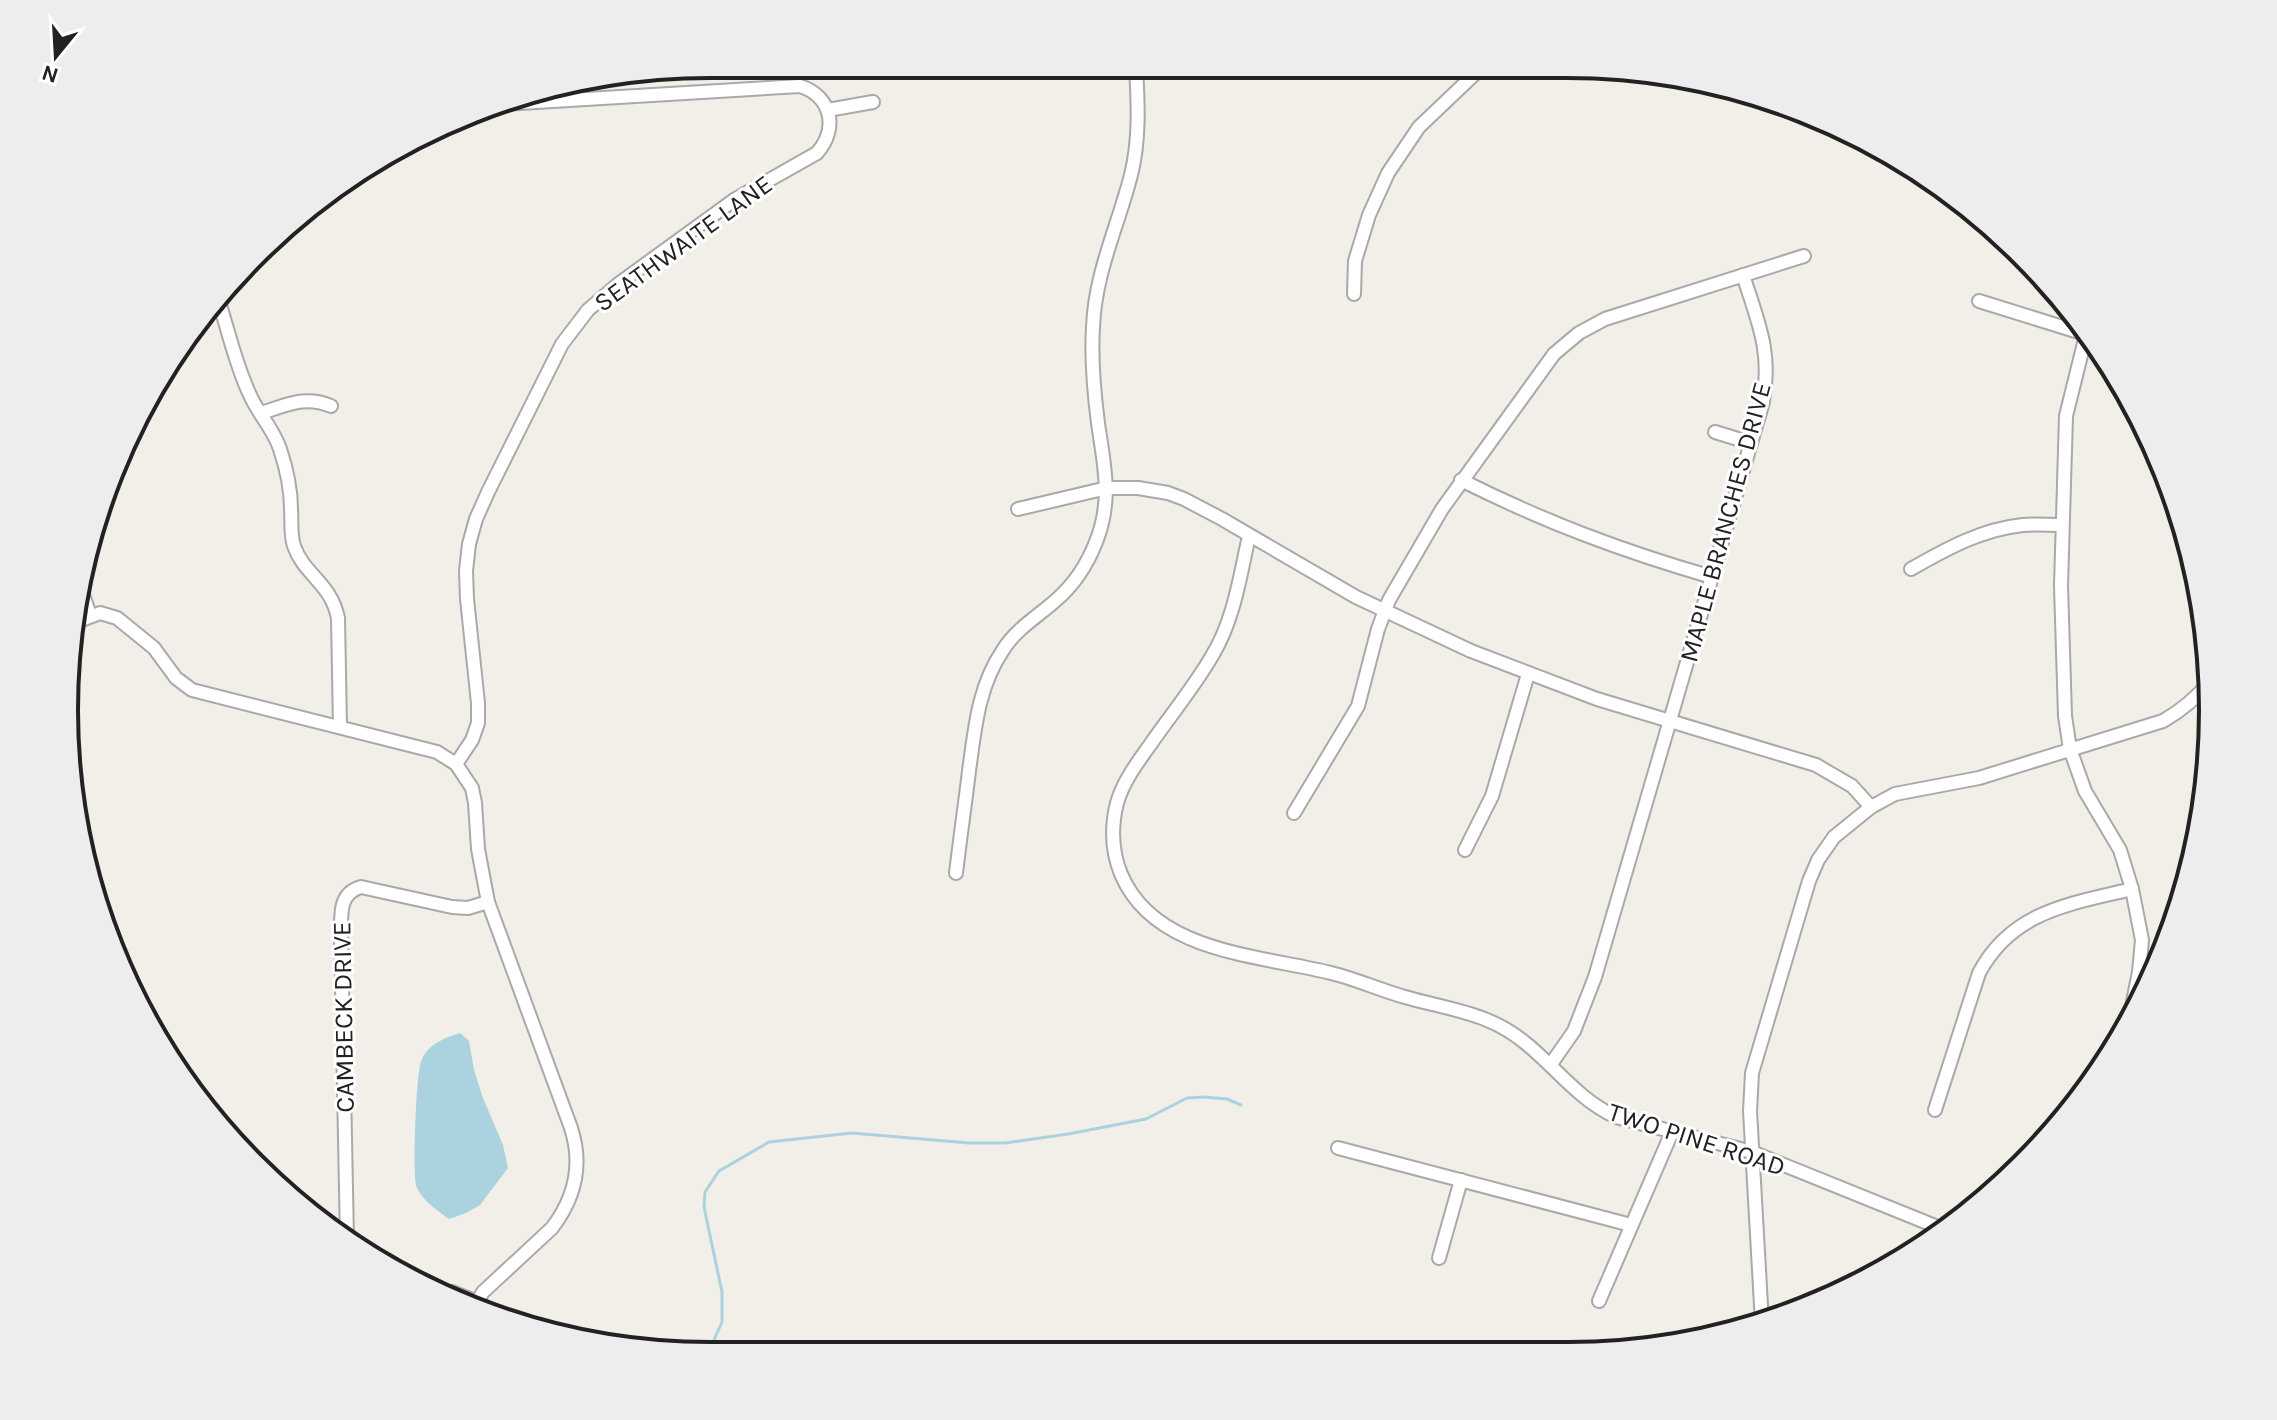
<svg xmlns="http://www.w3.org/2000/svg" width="2277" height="1420" viewBox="0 0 2277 1420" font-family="Karla,sans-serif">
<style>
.water{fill:#aad3df}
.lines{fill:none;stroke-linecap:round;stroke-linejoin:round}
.stream{stroke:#aad3df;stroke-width:3}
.street-casing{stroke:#a9a9a9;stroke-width:16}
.street{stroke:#fff;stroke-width:12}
.labels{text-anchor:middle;stroke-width:6;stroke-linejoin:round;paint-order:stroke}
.street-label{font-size:26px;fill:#222;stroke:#fff}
.rim{fill:none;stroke:#222;stroke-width:4}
</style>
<rect width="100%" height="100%" fill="#f2efe9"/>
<path class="water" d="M460,1033L469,1041L474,1070L483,1098L503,1145L508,1168L480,1205L466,1213L449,1219C438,1211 423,1201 417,1188C412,1178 416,1075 421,1062C426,1045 444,1038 460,1033Z"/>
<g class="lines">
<path class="stream" d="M709,1351L722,1322V1292L704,1207L705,1192L719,1171L769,1142L852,1133L969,1143H1005L1068,1134L1146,1119L1187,1098L1204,1097L1227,1099L1241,1105"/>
<defs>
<g id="street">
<path d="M828,110L873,102"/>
<path d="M1354,294L1355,261L1369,215L1388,173L1419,127L1481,68"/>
<path d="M1979,301L2085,334"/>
<path d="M219,302C229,333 236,366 250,395C258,414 273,428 280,449C286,467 291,489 291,509C292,521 290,534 294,546C304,575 331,583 338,618L340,727"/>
<path d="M2087,331L2066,416L2061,586L2065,716L2070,749L2085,791L2120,850L2132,889L2142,940L2139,972L2128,1026"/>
<path d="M261,413C287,405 305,395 331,406"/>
<path d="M1715,432L1751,443"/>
<path d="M1461,480C1545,522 1622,551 1712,577"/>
<path d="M1018,509L1107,488H1138L1168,493L1184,499L1222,519L1356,597L1471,651L1597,699L1816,765L1852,786L1871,807"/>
<path d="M1249,536C1240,576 1234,620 1212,656C1194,687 1170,716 1150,745C1137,763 1123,782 1117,803C1111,827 1112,852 1121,874C1154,953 1259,955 1331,973C1356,979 1380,990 1405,997C1432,1005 1461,1009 1487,1020C1542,1042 1564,1093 1616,1117L1752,1152L1945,1230"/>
<path d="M1911,569C1946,549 1982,529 2023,525C2036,524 2049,525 2062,525"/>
<path d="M83,595L90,615"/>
<path d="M79,621L100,613L117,618L154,648L176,678L192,690L437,752L456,764L472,788L475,803L478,849L488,902L571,1128C583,1165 575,1198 552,1228L483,1292L477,1302L475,1310"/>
<path d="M456,764L472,740L478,723V703L467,599L466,571L469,544L476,519L488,492L562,344L588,310L617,285L734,200L817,153C839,128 831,96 800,86L489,105"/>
<path d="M1294,813L1358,706L1378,629L1389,600L1442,509L1554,354L1579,333L1605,319L1804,256"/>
<path d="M1465,850L1492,796L1528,674"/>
<path d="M956,873C960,839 965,805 969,771C975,728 978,687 1003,650C1016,629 1037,617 1055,601C1074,585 1087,565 1096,542C1113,499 1104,466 1098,423C1094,392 1091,358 1093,327C1095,273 1118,226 1131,175C1140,139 1138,103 1136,66"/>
<path d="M1551,1064L1574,1031L1595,977L1763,402C1772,351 1758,322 1743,275"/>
<path d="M1935,1110L1979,973C2012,911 2070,904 2132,889"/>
<path d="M1338,1148L1631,1225"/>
<path d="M347,1240L341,934C341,914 339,893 361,887L452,907L468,908L488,902"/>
<path d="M1439,1258L1461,1180"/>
<path d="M434,1290L452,1292L477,1302"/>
<path d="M1599,1301L1672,1132"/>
<path d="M1762,1323L1750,1111L1752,1073L1809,881L1818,860L1834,837L1871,807L1895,794L1979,778L2163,721C2182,710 2196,699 2209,682"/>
</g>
</defs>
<use href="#street" class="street-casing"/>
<use href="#street" class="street"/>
</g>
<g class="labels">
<g class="street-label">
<text transform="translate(683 243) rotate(-36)" y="9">SEATHWAITE LANE</text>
<text transform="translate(1725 522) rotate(-75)" y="9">MAPLE BRANCHES DRIVE</text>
<text transform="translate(343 1017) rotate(-91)" y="9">CAMBECK DRIVE</text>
<text transform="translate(1697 1139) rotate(18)" y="9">TWO PINE ROAD</text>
</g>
</g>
<path d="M0 0H2277V1420H0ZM710 78H1567A632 632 0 0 1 2199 710V710A632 632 0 0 1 1567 1342H710A632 632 0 0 1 78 710V710A632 632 0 0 1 710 78Z" fill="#ededed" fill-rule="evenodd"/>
<path class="rim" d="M710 78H1567A632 632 0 0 1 2199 710V710A632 632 0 0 1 1567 1342H710A632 632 0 0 1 78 710V710A632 632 0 0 1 710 78Z"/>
<g transform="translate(56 56) rotate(198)" stroke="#ffffff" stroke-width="6" paint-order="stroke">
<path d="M0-6L14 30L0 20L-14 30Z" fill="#222222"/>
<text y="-12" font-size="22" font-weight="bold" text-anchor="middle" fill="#222222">N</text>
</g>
</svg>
